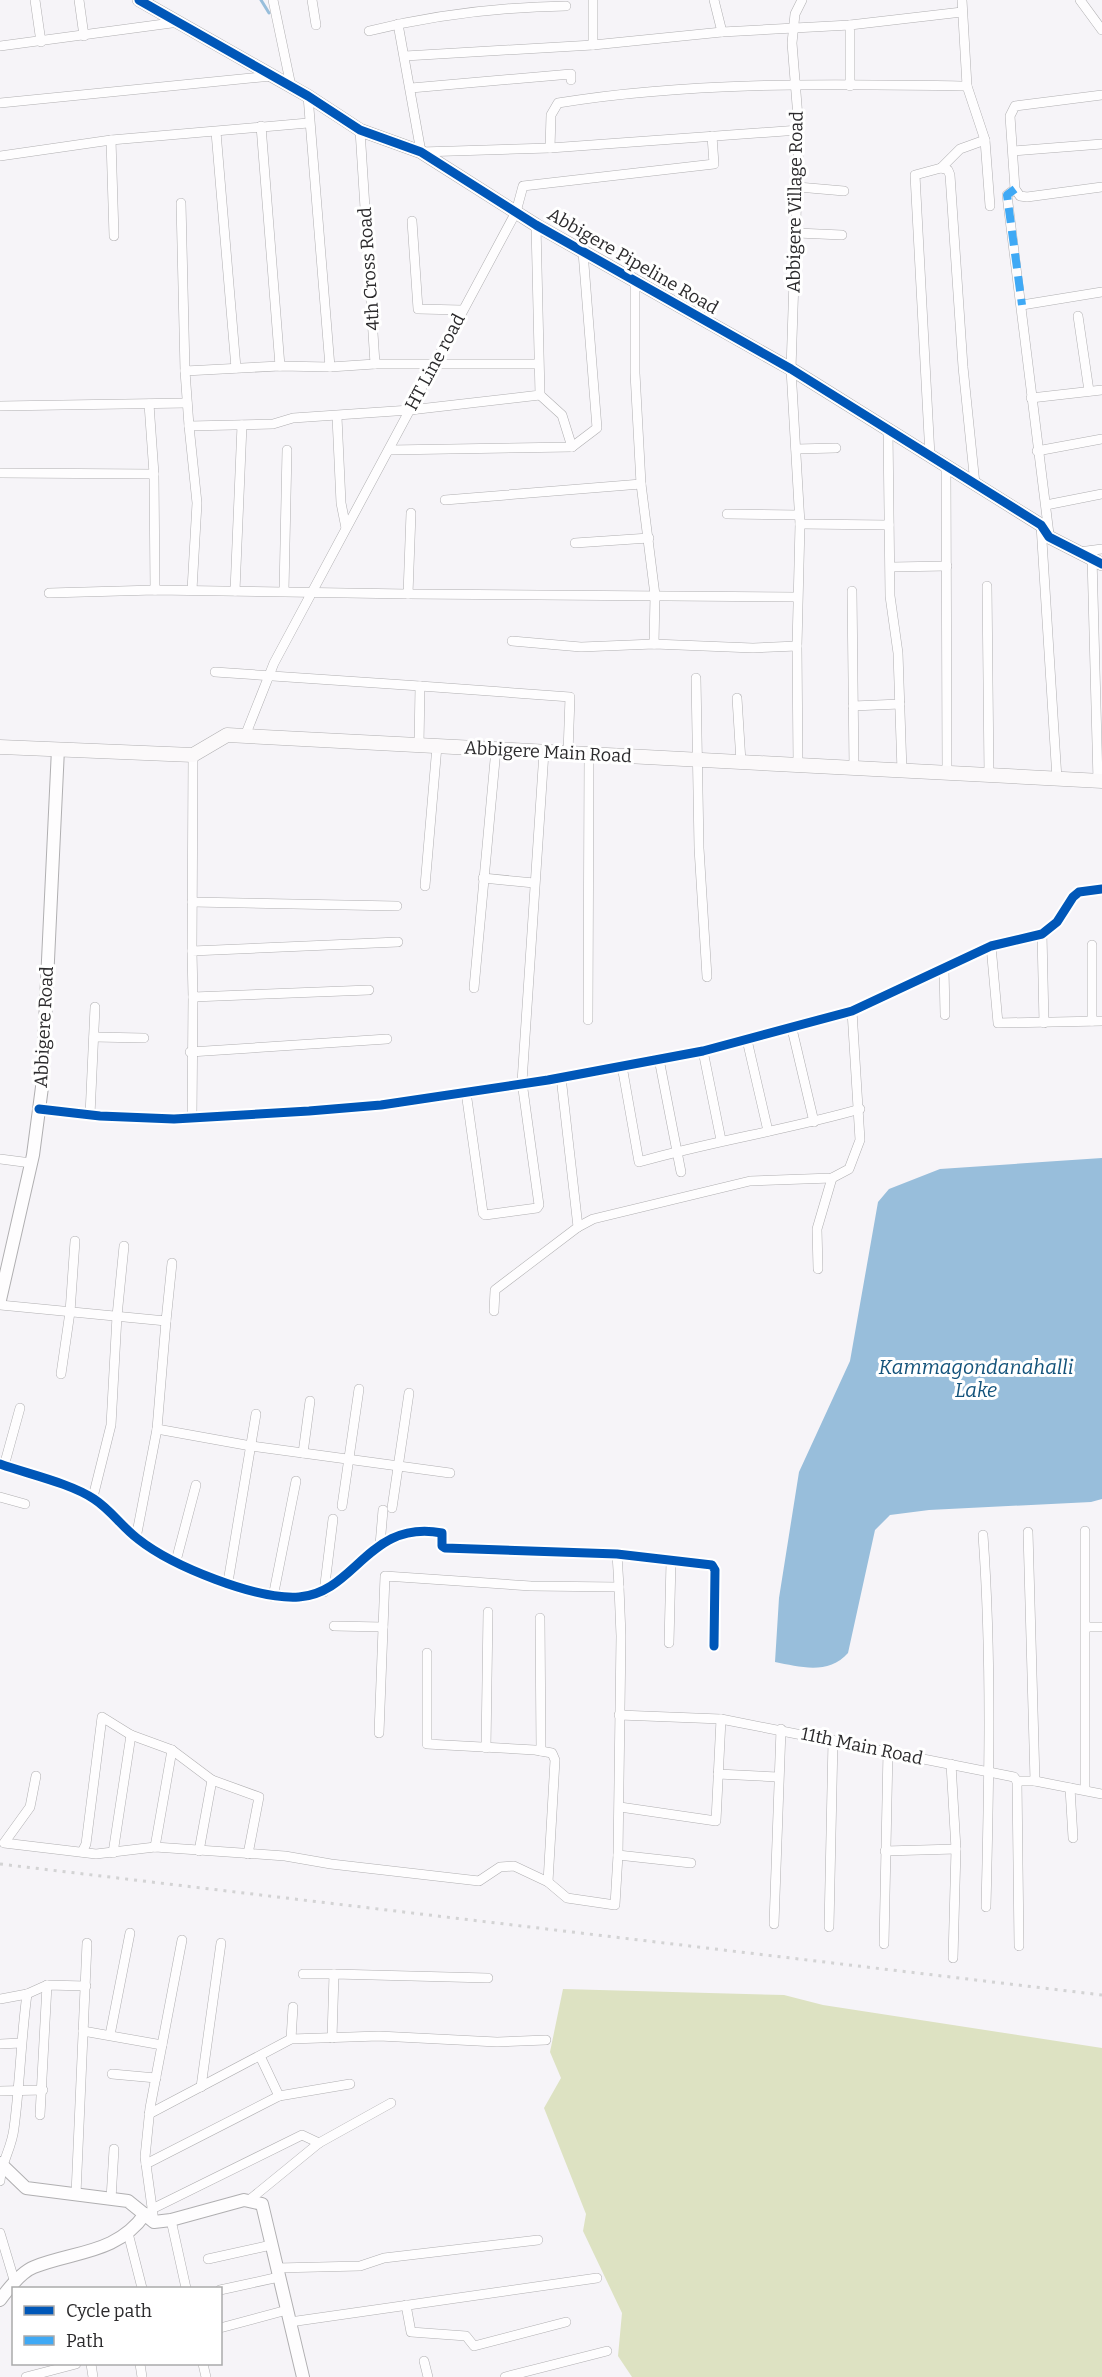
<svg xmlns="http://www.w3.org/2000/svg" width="1102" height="2377" viewBox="0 0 1102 2377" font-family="Bitter,serif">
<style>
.green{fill:#dde2c2}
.water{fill:#98bedb}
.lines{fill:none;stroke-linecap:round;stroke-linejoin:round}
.stream{stroke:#98bedb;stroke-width:3}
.minor-casing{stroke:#b0afb1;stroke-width:10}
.tertiary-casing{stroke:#b0afb1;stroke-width:14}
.secondary-casing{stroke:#b0afb1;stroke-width:15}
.minor{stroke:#fefdfe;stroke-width:9}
.tertiary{stroke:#fefdfe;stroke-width:12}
.secondary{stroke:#fbf9fa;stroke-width:14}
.rail{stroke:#d3d3d4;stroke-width:3;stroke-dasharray:3 6;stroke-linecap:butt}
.quiet{stroke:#3fa9f5;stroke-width:8;stroke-dasharray:15 8;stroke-linecap:butt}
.cycleway-casing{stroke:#fff;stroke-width:13}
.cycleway{stroke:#0057b8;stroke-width:9}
.labels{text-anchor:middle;stroke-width:6;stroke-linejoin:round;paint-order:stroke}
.street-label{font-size:18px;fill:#2b2a2c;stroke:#fff}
.water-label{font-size:20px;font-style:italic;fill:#13537b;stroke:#fff}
</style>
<rect width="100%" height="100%" fill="#f6f4f8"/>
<path class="green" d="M563,1989L784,1995L823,2005L1102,2048V2377H632L618,2356L622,2313L583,2231L586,2214L544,2108L561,2078L550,2052Z"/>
<path class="water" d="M1102,1158V1499L1091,1502L929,1510L890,1515L875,1530L848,1653C829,1675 800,1667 775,1662L779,1598L799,1472L850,1361L878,1202L889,1189L940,1169Z"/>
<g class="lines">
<path class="stream" d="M261,0L269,13"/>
<defs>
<g id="minor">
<path d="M35,0L41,42"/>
<path d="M79,0L84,36"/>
<path d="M273,0L291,86"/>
<path d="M312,0L316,25"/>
<path d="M714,0L722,32"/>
<path d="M1080,0L1102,30"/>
<path d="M398,24L421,152L550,148L551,115L558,103C692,81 832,84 967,86L962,0"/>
<path d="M369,31C433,15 500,7 566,6"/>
<path d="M593,45V0"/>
<path d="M0,46L179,22"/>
<path d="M405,56L593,45L722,32L850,25"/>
<path d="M850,86V25L962,12"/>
<path d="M967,86L985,140L990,206"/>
<path d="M411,88L571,74V80"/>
<path d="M1102,95L1015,106L1010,116L1015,189L1020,196L1027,197L1102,187"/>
<path d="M0,103L272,76"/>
<path d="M261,126L280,366"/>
<path d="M216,132L236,368"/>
<path d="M111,140L114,236"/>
<path d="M550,148L799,130"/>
<path d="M1014,151L1102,144"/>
<path d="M0,156L111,140L308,123"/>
<path d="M941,168L960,149L985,140"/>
<path d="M798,187L844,191"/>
<path d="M1015,189L1007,195L1049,534"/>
<path d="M181,203L185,371L280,366L330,367L308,96"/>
<path d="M412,221L418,309L462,310"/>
<path d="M797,233L842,235"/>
<path d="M635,281V373L641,484L655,595L654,644"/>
<path d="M1022,305L1102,292"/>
<path d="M1078,316L1089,391"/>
<path d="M375,364H538"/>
<path d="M330,367L375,364L360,130"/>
<path d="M185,371L189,426L273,424L293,418L410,410L540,395L536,225"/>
<path d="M1031,398L1102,390"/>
<path d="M0,406L187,403"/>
<path d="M337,417L341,503L346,528"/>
<path d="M189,426L197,503L192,590"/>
<path d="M888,430L890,596L898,653L902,771"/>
<path d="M572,447L597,428L583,252"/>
<path d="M796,449L836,448"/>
<path d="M389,450L572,447L562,415L540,395"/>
<path d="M1037,451L1102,439"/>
<path d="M930,456L915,175L941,168L948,170L950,175L963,367L975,484"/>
<path d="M946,466L947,773"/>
<path d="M0,473L154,474L149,404"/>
<path d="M154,474L155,590"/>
<path d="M445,500L641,484"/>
<path d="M1046,505L1102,494"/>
<path d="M727,514L799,515"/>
<path d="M800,524L889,525"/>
<path d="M1041,525L1057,779"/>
<path d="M575,543L649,538"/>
<path d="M1079,552L1102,549"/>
<path d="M1092,557L1098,781"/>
<path d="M891,567L947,566"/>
<path d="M987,586L989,775"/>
<path d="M235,591L242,425"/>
<path d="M284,591L287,450"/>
<path d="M852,591L854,768"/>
<path d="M49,593L155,590L408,594L411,513"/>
<path d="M408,594L797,597"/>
<path d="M512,641L581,647L654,644L753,648L797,646"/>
<path d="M215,672L420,686L419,745"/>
<path d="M696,678L699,848L707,977"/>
<path d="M420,686L570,697L568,753"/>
<path d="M737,698L741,762"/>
<path d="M853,706L900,704"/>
<path d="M245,736L274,663L516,212L523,186L714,164L712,136"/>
<path d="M798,765L797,646L800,524L791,369L799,130L792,43L795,14L802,0"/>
<path d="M483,878L534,883"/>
<path d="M425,886L437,746"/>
<path d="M192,902L397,906"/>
<path d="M1042,934L1044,1023"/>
<path d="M1092,945V1021"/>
<path d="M991,946L998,1023L1102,1021"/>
<path d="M192,951L193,755"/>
<path d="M944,968L945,1015"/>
<path d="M474,988L496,749"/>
<path d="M369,990L193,997L192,951L398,942"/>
<path d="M588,1020L589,754"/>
<path d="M792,1029L814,1122"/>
<path d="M94,1037L144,1038"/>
<path d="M747,1040L768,1131"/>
<path d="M703,1051L721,1140"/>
<path d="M190,1052L387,1039"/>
<path d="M659,1059L681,1172"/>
<path d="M622,1066L639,1162C712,1141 787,1130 860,1109"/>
<path d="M466,1092L483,1213L485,1215L537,1208L539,1205L522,1082L544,752"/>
<path d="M39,1109L100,1116L174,1119L309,1111L381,1105L548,1080L703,1051L852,1011L991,946L1042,934L1057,922L1073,897L1079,892L1102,889"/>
<path d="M90,1115L95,1007"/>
<path d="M192,1119L193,997"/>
<path d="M0,1159L31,1163"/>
<path d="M578,1227L593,1219L750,1181L832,1178L849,1169L860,1140L852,1011"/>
<path d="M818,1269L817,1229L832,1178"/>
<path d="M0,1305L166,1321L172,1263"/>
<path d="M494,1311L495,1290L578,1227L561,1077"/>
<path d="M166,1321L157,1429L251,1446L450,1473"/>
<path d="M61,1374L70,1312L75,1241"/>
<path d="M303,1453L310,1401"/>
<path d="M0,1464C28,1474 70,1483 94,1499C111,1510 122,1527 138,1539C172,1566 256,1600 299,1597C356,1593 368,1519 442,1533V1546L445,1548L617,1554L712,1565L715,1570L714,1646"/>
<path d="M4,1466L20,1408"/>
<path d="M0,1497L25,1504"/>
<path d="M93,1497L111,1425L117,1316L124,1246"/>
<path d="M342,1506L359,1389"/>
<path d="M392,1508L409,1393"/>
<path d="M1085,1531V1790"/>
<path d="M1028,1532L1035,1781"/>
<path d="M983,1535C992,1659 989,1783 986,1907"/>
<path d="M136,1538L157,1429"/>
<path d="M380,1545L383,1510"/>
<path d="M617,1554L619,1587"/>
<path d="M176,1561L196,1485"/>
<path d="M228,1582L256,1414"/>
<path d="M324,1592L333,1519"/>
<path d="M273,1597L296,1481"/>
<path d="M540,1618L541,1751"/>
<path d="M334,1626L383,1627"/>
<path d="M1086,1627H1102"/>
<path d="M669,1643L671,1561"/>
<path d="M427,1653V1744L535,1750L552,1753L555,1760L548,1882"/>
<path d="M619,1715L721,1719L1014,1777L1017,1781H1035L1102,1794"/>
<path d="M379,1733L385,1576L531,1586L619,1587L621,1636L618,1855L691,1863"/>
<path d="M486,1748L488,1612"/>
<path d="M951,1764L956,1849L953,1958"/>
<path d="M718,1774L778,1777"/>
<path d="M36,1776L30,1807L4,1843L96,1854L155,1847L285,1856L331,1864L479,1881L500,1867L514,1866L548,1882L567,1898L615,1905L618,1855"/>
<path d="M1017,1781L1019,1946"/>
<path d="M1070,1788L1073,1838"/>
<path d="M620,1807L716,1821L721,1719"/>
<path d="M155,1847L172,1750"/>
<path d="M199,1851L212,1780"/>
<path d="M885,1851L956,1849"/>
<path d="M82,1852L86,1844L102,1717L131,1735L172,1750L212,1780L259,1797L248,1854"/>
<path d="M113,1853L131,1735"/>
<path d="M774,1924L781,1729"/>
<path d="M829,1927L833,1740"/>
<path d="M884,1944L888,1751"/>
<path d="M303,1974H334"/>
<path d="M0,1999L27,1994L47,1985L86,1986"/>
<path d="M83,2031L162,2045"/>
<path d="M110,2035L130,1933"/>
<path d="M332,2038L334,1974L488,1978"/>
<path d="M291,2039L293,2007"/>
<path d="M0,2044L21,2043"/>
<path d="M260,2056L279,2096L350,2084"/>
<path d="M112,2074L156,2078"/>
<path d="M201,2087L221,1943"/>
<path d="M0,2091L43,2090"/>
<path d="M149,2114L291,2039L379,2036L497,2042L546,2040"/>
<path d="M40,2115L47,1985"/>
<path d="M146,2164L279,2096"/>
<path d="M0,2181C1,2162 12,2148 14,2128C20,2084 21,2038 27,1994"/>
<path d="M76,2194L87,1943"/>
<path d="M111,2199L114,2149"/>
<path d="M248,2201L319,2143L391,2103"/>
<path d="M152,2209L302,2135L319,2143"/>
<path d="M171,2220L186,2288"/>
<path d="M154,2222L145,2157L150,2108L182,1940"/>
<path d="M0,2233L15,2283"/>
<path d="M128,2233L142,2288"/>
<path d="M208,2259L271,2245"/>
<path d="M277,2268L360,2266L384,2258L538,2240"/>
<path d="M220,2290L279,2277"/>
<path d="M406,2305L411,2332L466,2336L474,2346L566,2322"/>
<path d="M290,2322L597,2278"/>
<path d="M220,2328L287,2310"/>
<path d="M424,2361L428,2377"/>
<path d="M91,2364L93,2377"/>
<path d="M140,2364L142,2377"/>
<path d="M203,2364L206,2377"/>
<path d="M26,2377L76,2364"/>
<path d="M505,2377L607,2351"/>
</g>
<g id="tertiary">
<path d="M139,0L308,96L360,130L421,152L536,225L791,369L1041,525L1049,537L1102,564"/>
<path d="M0,1300L33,1155L42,1087L58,749"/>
<path d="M0,2163L26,2188L128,2201L154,2222L171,2220L244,2200L262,2204L303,2377"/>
<path d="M0,2300C8,2289 21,2272 34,2267C74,2251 117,2254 145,2214"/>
</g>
<path id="secondary" d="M0,747L193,755L227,735L1102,781"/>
</defs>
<use href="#minor" class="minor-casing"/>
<use href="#tertiary" class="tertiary-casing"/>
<use href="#secondary" class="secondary-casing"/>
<use href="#minor" class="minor"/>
<use href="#tertiary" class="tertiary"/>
<use href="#secondary" class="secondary"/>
<path class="rail" d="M0,1864L1102,1995"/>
<path class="quiet" d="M1015,189L1007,195L1022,305"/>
<defs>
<g id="cycleway">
<path d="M139,0L308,96L360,130L421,152L536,225L791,369L1041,525L1049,537L1102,564"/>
<path d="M39,1109L100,1116L174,1119L309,1111L381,1105L548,1080L703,1051L852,1011L991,946L1042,934L1057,922L1073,897L1079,892L1102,889"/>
<path d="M0,1464C28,1474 70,1483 94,1499C111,1510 122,1527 138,1539C172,1566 256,1600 299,1597C356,1593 368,1519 442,1533V1546L445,1548L617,1554L712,1565L715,1570L714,1646"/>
</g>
</defs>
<use href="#cycleway" class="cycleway-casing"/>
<use href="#cycleway" class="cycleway"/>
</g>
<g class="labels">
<g class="street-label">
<text transform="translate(795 202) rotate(-89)" y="6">Abbigere Village Road</text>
<text transform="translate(633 261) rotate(30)" y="6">Abbigere Pipeline Road</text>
<text transform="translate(369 269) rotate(-94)" y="6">4th Cross Road</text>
<text transform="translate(435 362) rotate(-62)" y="6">HT Line road</text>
<text transform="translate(548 752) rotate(3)" y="6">Abbigere Main Road</text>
<text transform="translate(44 1027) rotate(-87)" y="6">Abbigere Road</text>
<text transform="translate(862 1746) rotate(12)" y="6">11th Main Road</text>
</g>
<g class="water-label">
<text x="976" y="1374">Kammagondanahalli<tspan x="976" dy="23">Lake</tspan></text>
</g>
</g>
<rect x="12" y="2287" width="210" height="78" fill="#ffffff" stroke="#aaaaab" stroke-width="1.5"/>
<rect x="24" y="2306" width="30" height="9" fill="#0057b8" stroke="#aaaaab" stroke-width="1.5"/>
<text x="66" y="2317" font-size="18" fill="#2b2a2c">Cycle path</text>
<rect x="24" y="2336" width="30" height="9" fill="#3fa9f5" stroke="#aaaaab" stroke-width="1.5"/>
<text x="66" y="2347" font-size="18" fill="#2b2a2c">Path</text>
</svg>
